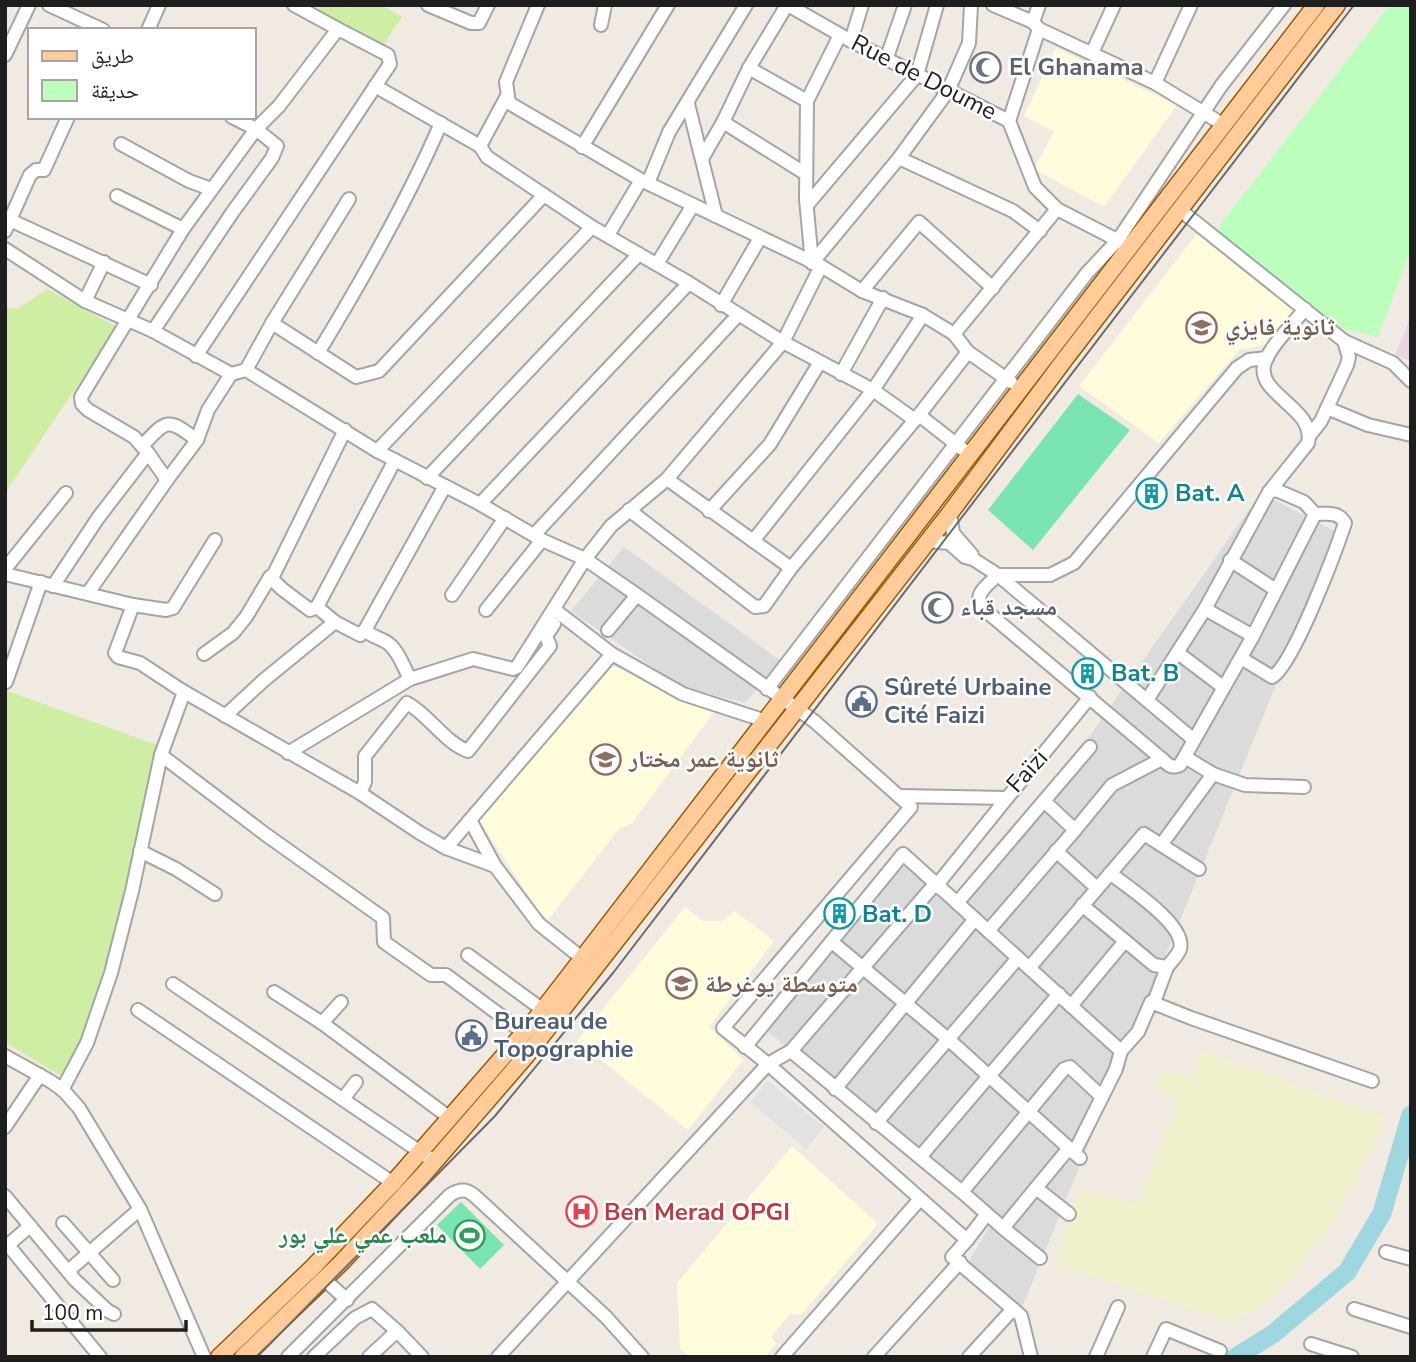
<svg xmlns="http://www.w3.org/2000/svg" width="1416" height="1362" viewBox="0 0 1416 1362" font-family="'Nunito Sans','Noto Naskh Arabic',sans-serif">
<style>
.residential{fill:#dcdbdb}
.industrial{fill:#e9d4e7}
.education{fill:#fffcdc}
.farmland{fill:#f0f0cc}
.grass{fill:#ceeea4}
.park{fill:#bcfebc}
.pitch{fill:#7ae5b3}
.parking{fill:#e2e2e2}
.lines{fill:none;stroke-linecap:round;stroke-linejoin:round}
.river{stroke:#9fd7e1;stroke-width:19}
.minor-casing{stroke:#a5a5a5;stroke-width:16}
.major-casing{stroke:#975900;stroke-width:19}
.minor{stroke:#fff;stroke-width:12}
.major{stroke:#ffcb98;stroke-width:16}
.tram{stroke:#6c6c6c;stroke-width:2}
.labels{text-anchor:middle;stroke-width:5;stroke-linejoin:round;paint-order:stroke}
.worship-label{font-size:24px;font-weight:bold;fill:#5b616d;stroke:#fff;text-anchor:start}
.street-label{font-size:24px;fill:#1e1e1e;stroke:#fff}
.education-label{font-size:24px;font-weight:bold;fill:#785e54;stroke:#fff;text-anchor:start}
.culture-label{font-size:24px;font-weight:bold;fill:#0d838f;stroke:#fff;text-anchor:start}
.service-label{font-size:24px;font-weight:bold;fill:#4e5e75;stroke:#fff;text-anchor:start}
.health-label{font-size:24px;font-weight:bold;fill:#be3a42;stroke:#fff;text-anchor:start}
.leisure-label{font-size:24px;font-weight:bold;fill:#27864d;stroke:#fff;text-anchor:end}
</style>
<rect width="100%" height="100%" fill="#f0eae3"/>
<g class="residential">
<path d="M1261,493L1338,533L1021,1310L967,1264L994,1219L762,1027L903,854L964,909L1044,801Z"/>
<path d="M624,547L781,661L745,703L681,687L571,611Z"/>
</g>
<path class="industrial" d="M1411,316V361L1395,355Z"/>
<g class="education">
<path d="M1056,48L1177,105L1104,207L1034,169L1054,131L1024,116Z"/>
<path d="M1197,234L1295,309L1265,345L1239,350L1159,443L1079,386Z"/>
<path d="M613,666L714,712L632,823L618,830L548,920L540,913L479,820Z"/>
<path d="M685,907L703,921H722L735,911L774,941L709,1027L743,1060L688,1130L577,1041Z"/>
<path d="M792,1146L878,1224L801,1315L791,1313L771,1337L777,1343L765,1357H688L680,1349L677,1283Z"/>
</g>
<path class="farmland" d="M1201,1050L1385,1117L1378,1137L1338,1215L1315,1247L1294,1274L1265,1303L1234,1323L1054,1265L1080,1189L1137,1204L1178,1100L1152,1088L1161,1068L1192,1078Z"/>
<g class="grass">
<path d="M320,5H341L347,8L351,5H382L402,17L383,45L318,10Z"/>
<path d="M47,289L117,327L5,493V307L17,309Z"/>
<path d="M5,690L157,745L142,824L104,971L81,1046L61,1076L5,1042Z"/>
</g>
<path class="park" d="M1390,5H1411V249L1378,337L1338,327L1220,236V225Z"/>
<g class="pitch">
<path d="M1078,394L1130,430L1033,550L988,510Z"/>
<path d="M461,1202L504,1245L480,1269L437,1225Z"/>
</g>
<path class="parking" d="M768,1081L824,1127L806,1149L750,1102Z"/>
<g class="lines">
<path class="river" d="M1236,1357L1273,1334L1347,1272L1382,1213L1411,1115"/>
<defs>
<g id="minor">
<path d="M49,5L103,30"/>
<path d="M428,5L471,23H479L488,5"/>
<path d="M538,5L506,82L509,103L641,180L821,266L862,291L923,315L954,334L968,352L1011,382"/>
<path d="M788,5L851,41L1009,121L1035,187L1057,209L1123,243"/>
<path d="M993,5L1033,22L1039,29L1155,83L1224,125"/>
<path d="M1033,22L1039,5"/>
<path d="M601,25L605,5"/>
<path d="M148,30L159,5"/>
<path d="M851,41L862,5"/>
<path d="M1092,53L1114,5"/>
<path d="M5,55L29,5"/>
<path d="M887,57L905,5"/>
<path d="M749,68L807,101"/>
<path d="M1155,83L1191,5"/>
<path d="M375,86L480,146"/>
<path d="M507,96L480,146L487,157L592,227L689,283L783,342L873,390L915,420"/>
<path d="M688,104L716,216"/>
<path d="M1009,121L1039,29"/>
<path d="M723,122L806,174"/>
<path d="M121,144L189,181L211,189"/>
<path d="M582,147L668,5"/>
<path d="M703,157L723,122L749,68L787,5"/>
<path d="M899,158L1013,211L1040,231"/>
<path d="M648,183L669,132L746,5"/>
<path d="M117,196L183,229"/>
<path d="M807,205L917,75L937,5"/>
<path d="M1179,209L1344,341L1349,357L1347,365L1321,421L1310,435"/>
<path d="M10,220L151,285"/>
<path d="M5,231L30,175L36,170H44L68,117"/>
<path d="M608,235L641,180"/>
<path d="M5,249L85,301L104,262"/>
<path d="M812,263L899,158L948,91L969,43L971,5"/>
<path d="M812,263L806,199L807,101L840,35"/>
<path d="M657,264L693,205"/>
<path d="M862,291L919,222L993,288"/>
<path d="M85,301L153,331L231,374L246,370L272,323L356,377L379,371L544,195"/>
<path d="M721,305L760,238"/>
<path d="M272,323L349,199"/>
<path d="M153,331L232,213L272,158L277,146L256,129L232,117"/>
<path d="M954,334L1057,209"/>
<path d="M1344,341L1393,363L1411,381"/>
<path d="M318,353C363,279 407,202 441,123"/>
<path d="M196,356L390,64L388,55L338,29"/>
<path d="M1267,358L1249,360L1237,368L1074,563L1050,575H998C989,584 975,592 980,606L1162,759C1168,765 1172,769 1180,765L1253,636L1315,514L1304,502L1276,490L1269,492"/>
<path d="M246,370L377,451L480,504L542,540L585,559L637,595"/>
<path d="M841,374L883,298"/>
<path d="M1327,408L1368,425L1411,435"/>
<path d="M919,415L970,455"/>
<path d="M345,430L274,574L270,577L282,589L310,610L317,607L395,460"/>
<path d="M143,445C167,419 168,418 197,440"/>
<path d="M377,451L592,227"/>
<path d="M427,478L639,254"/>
<path d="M667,479L791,568"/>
<path d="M167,480L197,440L208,410L231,374"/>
<path d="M480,504L689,283"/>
<path d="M629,510L755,607L764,606L791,568L919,415L968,352"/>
<path d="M709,511L770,444L820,362"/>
<path d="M950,513L953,533L972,555"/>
<path d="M534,535L738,315"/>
<path d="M753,541L873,390L923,315"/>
<path d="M928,541L949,543L965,557L973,559L998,575L1194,740"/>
<path d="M1230,560L1276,590"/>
<path d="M5,569L66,493"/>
<path d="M5,574L133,605L115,653L118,657L140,663L181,690L360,793L420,833L446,848L495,866L539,924L583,959"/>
<path d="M53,586L98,518L148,453L134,437L88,410L82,404L81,397L183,229L256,129L279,106L338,29L294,5"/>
<path d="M88,593L167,480L148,453"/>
<path d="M452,595L505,518"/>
<path d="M133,605L166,610L173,608L215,540"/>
<path d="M317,607L335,622L360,635L365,630"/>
<path d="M1205,609L1253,636"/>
<path d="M486,610L542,540"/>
<path d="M555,610L612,654L683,694L766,721"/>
<path d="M1178,653L1223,687"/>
<path d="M204,654L233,633L246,617L270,577"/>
<path d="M1241,658L1272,677C1293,666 1336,550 1345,523C1338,511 1327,514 1315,514"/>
<path d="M410,679C404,668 399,652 389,644C382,638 371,637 365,630L445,486"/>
<path d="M6,682L41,582"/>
<path d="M767,689L1087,273L1118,240L1221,86L1284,5"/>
<path d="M1147,700L1205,609L1269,492L1308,443C1316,407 1253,394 1265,362C1271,345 1293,324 1305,309"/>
<path d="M225,716L264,680L335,622"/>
<path d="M288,753L410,679L473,659L513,669L517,667L585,559L611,526L667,479L783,342L821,266"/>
<path d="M161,755L265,834L383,918L384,942L431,975H446L524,1033"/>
<path d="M1185,757L1213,774L1245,785L1304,787"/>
<path d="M360,793L365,782V756L407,703C429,715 445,743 468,751L550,646L546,636L554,624"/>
<path d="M899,796L1007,798L1090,697"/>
<path d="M1044,801L1075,830L1112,785L1162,759"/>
<path d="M470,820L495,866"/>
<path d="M1161,845L1213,774"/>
<path d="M446,848L612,654"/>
<path d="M140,851L176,869L215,894"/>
<path d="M1056,851L1097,888"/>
<path d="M937,885L1007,798"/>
<path d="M957,903L1090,747"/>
<path d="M1082,905L1154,965L1167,967C1171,962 1178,955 1180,949C1187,925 1127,887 1110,873"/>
<path d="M988,931L1075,830"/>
<path d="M832,942L948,1039L1080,1158"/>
<path d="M468,955L543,1010"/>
<path d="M1029,968L1144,834L1199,869"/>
<path d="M173,984L435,1162"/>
<path d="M274,992L322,1023L450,1118"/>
<path d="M1154,1002L1167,967"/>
<path d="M1071,1006L1125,941"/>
<path d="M138,1010L393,1183"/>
<path d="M322,1023L341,1002"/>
<path d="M745,1047L903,854L1121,1051"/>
<path d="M791,1051L935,884L940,888"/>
<path d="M5,1056L50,1081L63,1090L79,1108L140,1209L204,1357"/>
<path d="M835,1089L975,919L969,914"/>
<path d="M62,1090L87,1043L111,973L132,891L161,755L184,692"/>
<path d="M343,1099L356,1082"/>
<path d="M876,1123L1018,958"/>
<path d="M5,1127L40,1075"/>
<path d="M1074,1153L1102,1097"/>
<path d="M920,1157L1059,994"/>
<path d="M1036,1188L1069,1214"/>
<path d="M962,1192L1064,1069L1070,1067L1102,1097L1116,1069L1121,1051L1138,1032L1151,1002L1191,1018L1372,1081"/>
<path d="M5,1196L75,1280L108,1311L114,1314"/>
<path d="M987,1214L967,1240L768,1064L791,1051L962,1192L1003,1228L1069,1148"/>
<path d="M63,1223L113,1280"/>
<path d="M30,1226L8,1245L100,1357"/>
<path d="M1003,1228L1040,1258"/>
<path d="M967,1240L952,1257L1013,1309"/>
<path d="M1386,1252L1411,1259"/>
<path d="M68,1271L140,1209"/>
<path d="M324,1279L347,1300"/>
<path d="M1354,1309L1411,1327"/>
<path d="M1311,1344L1352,1357"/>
<path d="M288,1357L450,1195C461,1188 468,1189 477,1198L606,1317L642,1357"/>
<path d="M314,1357L355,1318L372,1309L397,1331L422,1357"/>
<path d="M369,1357L397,1331"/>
<path d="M498,1357L768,1064L723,1028L911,807L814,721L637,595L608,630"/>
<path d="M782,1357L920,1199"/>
<path d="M874,1357L960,1262"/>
<path d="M969,1357L1013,1309L1021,1316L1031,1357"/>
<path d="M1096,1357L1118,1307"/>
<path d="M1153,1357L1166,1329L1220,1351"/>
</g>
<g id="major">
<path d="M219,1357L313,1267L393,1183L535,1020L1316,5"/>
<path d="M243,1357L341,1263L423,1175L526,1056L950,513L1065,359L1337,5"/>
</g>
</defs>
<use href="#minor" class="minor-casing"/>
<use href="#major" class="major-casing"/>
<use href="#minor" class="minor"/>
<use href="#major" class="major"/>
<path class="tram" d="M257,1357L495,1116L613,973L1354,5"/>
</g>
<defs>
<symbol id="mosque-ring" viewBox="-11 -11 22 22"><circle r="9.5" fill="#fff" stroke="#6b7280" stroke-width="1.5"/><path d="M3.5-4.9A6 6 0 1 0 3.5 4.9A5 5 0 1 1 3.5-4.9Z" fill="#6b7280"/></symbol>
<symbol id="school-ring" viewBox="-11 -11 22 22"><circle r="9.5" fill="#fff" stroke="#8d6e63" stroke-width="1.5"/><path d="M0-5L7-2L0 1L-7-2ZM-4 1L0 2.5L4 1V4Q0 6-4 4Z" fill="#8d6e63"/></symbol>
<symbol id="building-ring" viewBox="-11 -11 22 22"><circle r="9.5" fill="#fff" stroke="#0f9aa8" stroke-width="1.5"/><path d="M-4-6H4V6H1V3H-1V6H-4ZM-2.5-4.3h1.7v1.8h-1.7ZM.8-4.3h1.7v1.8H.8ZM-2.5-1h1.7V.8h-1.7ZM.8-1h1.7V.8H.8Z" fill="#0f9aa8"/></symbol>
<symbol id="civic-ring" viewBox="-11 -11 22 22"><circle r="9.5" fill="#fff" stroke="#5c6f8a" stroke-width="1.5"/><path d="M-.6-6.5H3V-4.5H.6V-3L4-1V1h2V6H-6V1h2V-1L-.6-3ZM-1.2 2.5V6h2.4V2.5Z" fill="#5c6f8a"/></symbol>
<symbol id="hospital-ring" viewBox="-11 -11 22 22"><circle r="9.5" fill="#fff" stroke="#e0444e" stroke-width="1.5"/><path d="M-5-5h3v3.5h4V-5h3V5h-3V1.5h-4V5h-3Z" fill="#e0444e"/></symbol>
<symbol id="stadium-ring" viewBox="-11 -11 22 22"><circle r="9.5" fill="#fff" stroke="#2e9e5b" stroke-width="1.5"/><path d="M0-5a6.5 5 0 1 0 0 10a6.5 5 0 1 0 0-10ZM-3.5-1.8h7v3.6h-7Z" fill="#2e9e5b"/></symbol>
</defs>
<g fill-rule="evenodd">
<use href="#mosque-ring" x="968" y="50" width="35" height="35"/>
<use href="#school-ring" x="1184" y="310" width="35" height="35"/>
<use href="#building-ring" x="1134" y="476" width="35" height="35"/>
<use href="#mosque-ring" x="920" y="590" width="35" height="35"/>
<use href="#building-ring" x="1070" y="656" width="35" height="35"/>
<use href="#civic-ring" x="844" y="684" width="35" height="35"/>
<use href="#school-ring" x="588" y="742" width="35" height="35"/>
<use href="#building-ring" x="822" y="896" width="35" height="35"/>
<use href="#school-ring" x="664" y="966" width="35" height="35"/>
<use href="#civic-ring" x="454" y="1018" width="35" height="35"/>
<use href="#hospital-ring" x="564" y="1194" width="35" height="35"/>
<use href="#stadium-ring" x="452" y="1218" width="35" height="35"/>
</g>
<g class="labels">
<g class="worship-label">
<text x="1009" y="75">El Ghanama</text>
<text x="960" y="615">مسجد قباء</text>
</g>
<g class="street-label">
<text transform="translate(924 77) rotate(27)" y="8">Rue de Doume</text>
<text transform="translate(1027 771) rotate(-48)" y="8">Faïzi</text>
</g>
<g class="education-label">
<text x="1225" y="335">ثانوية فايزي</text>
<text x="629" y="767">ثانوية عمر مختار</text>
<text x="705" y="992">متوسطة يوغرطة</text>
</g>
<g class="culture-label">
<text x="1175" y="501">Bat. A</text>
<text x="1111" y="681">Bat. B</text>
<text x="862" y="922">Bat. D</text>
</g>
<g class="service-label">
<text x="884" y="695">Sûreté Urbaine<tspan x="884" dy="28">Cité Faizi</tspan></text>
<text x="494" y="1029">Bureau de<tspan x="494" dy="28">Topographie</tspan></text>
</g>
<g class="health-label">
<text x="604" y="1220">Ben Merad OPGI</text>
</g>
<g class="leisure-label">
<text x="447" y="1243">ملعب عمي علي بور</text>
</g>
</g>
<rect width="1416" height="1362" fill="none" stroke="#1e1e1e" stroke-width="14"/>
<rect x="28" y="28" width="228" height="91" fill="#ffffff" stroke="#a5a5a5" stroke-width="2"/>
<rect x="42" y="51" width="35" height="10" fill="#ffcb98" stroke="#a5a5a5" stroke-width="2"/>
<text x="91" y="63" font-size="21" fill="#1e1e1e">طريق</text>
<rect x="42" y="80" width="35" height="21" fill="#bcfebc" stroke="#a5a5a5" stroke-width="2"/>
<text x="91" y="98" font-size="21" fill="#1e1e1e">حديقة</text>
<path d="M32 1320v10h154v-10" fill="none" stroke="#1e1e1e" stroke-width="3.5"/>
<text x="42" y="1320" font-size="21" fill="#1e1e1e" stroke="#ffffff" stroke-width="5" paint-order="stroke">100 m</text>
</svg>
